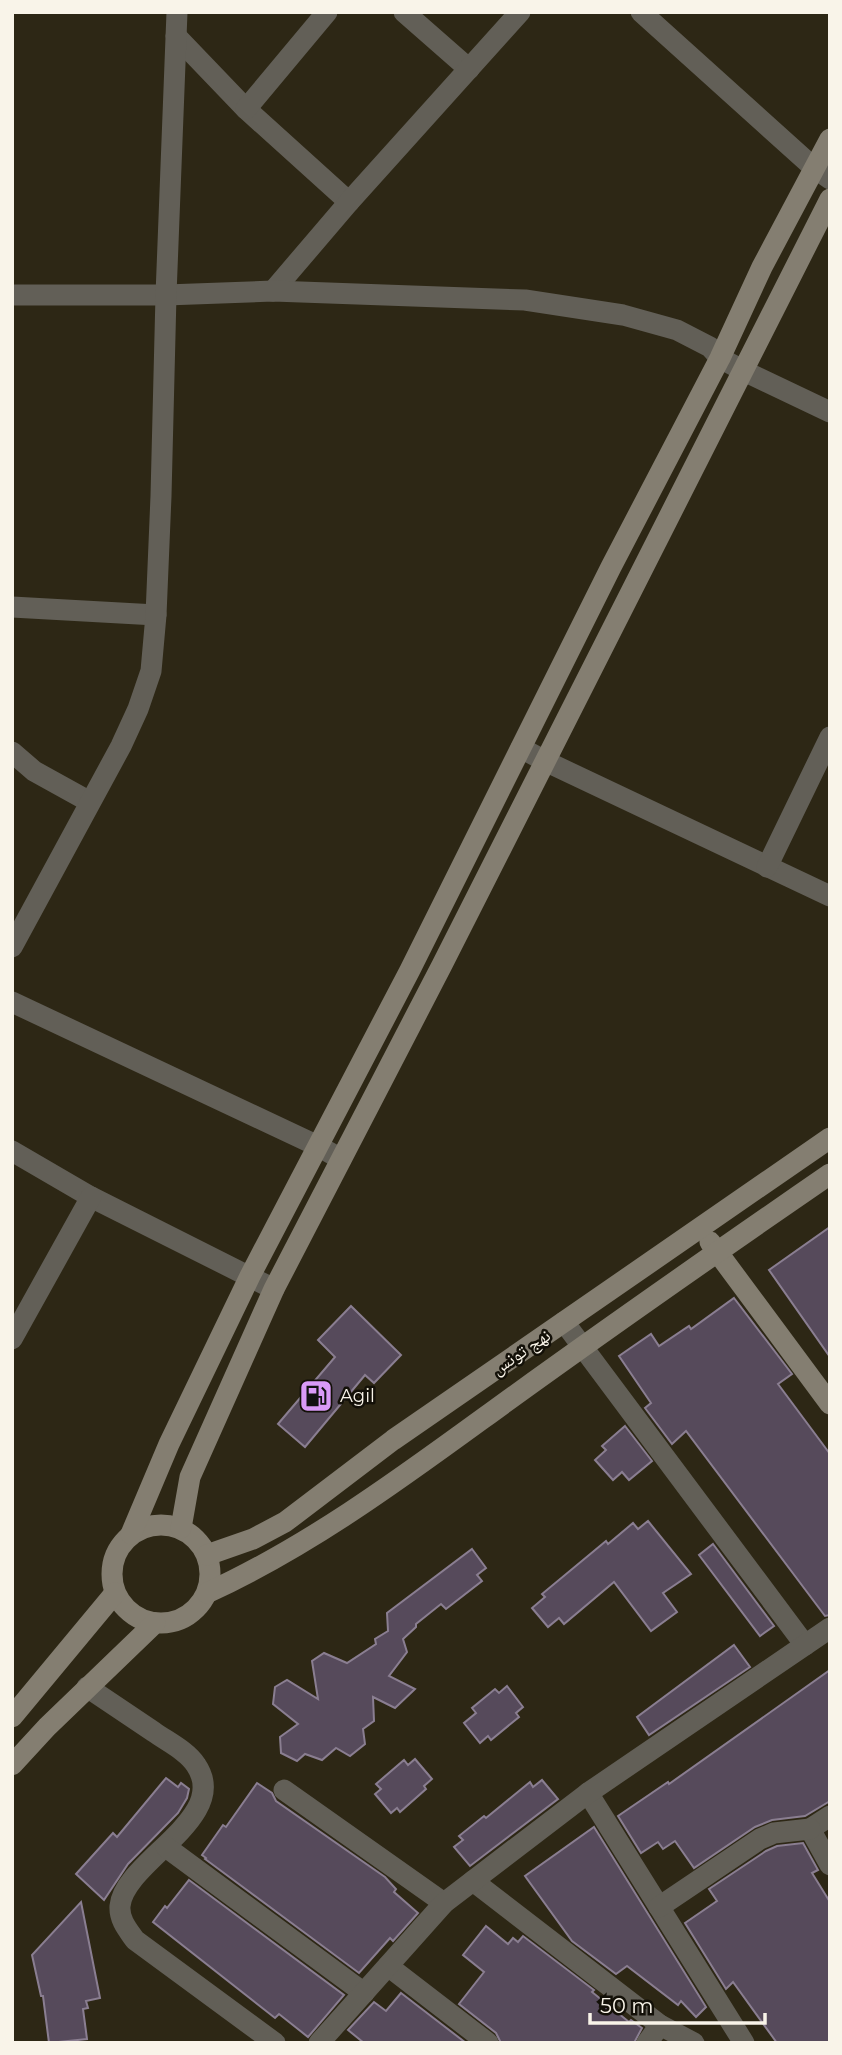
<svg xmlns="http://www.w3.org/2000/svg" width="842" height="2055" viewBox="0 0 842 2055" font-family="Montserrat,'Noto Naskh Arabic',sans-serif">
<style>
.building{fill:#564a5b;stroke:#8a7e91;stroke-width:2}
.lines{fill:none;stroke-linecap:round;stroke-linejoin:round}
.street{stroke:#625f57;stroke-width:21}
.secondary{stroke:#847e71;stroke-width:21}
.labels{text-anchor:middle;stroke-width:5;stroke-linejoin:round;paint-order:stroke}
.street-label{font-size:18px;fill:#f9f4e9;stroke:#131008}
.poi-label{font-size:18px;fill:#f9f4e9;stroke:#131008;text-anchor:start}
</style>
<rect width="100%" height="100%" fill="#2d2715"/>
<g class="building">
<path d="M830,1227V1357L769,1270Z"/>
<path d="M734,1298L792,1374L778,1384L830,1454V1615L825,1616L686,1431L672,1444L645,1408L651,1403L619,1356L651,1334L659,1346L689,1326L691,1329Z"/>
<path d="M351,1306L401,1355L374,1383L365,1375L305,1447L278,1424L335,1357L318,1340Z"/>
<path d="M625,1426L652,1461L629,1480L622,1472L613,1480L595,1460L606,1450L602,1446Z"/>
<path d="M648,1521L691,1574L663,1593L677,1612L651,1631L614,1582L564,1624L559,1618L548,1627L532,1608L545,1597L542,1594L606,1541L608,1544L633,1523L638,1529Z"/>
<path d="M713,1544L774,1626L760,1636L699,1555Z"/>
<path d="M472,1549L486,1568L477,1575L482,1581L446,1609L441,1604L416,1624V1627L403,1639L407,1652L389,1676L415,1689L395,1708L373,1697L374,1721L363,1729L365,1744L350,1756L336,1748L322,1760L305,1754L297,1761L281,1753L280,1737L298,1724L273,1704L275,1687L287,1680L318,1699L312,1661L324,1653L347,1663L376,1644L375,1639L388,1631L387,1613Z"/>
<path d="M734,1645L750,1667L649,1735L637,1717Z"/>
<path d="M830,1670V1801L805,1816L772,1820L755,1827L694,1868L675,1841L663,1849L658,1842L641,1853L618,1816L668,1782L669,1784Z"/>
<path d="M507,1686L523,1707L516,1713L519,1717L491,1740L488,1736L480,1743L464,1723L476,1713L472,1708L495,1689L499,1693Z"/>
<path d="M415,1759L432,1779L424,1786L426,1789L400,1812L397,1808L391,1813L375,1794L381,1789L376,1784L404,1760L408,1765Z"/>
<path d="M166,1778L178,1787L181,1783L189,1789L187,1798L178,1813L128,1864L104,1900L76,1874L113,1833L117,1837Z"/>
<path d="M542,1780L558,1799L470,1866L454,1847L463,1840L459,1836L484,1816L486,1818L530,1782L533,1787Z"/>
<path d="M257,1783L272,1793L276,1801L385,1877L396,1889L394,1892L418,1913L393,1941L390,1938L359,1973L205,1859L206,1858L202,1855L223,1825L226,1827Z"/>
<path d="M594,1827L706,2007L696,2017L681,2001L678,2005L627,1966L616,1974L572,1941L525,1876Z"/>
<path d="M803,1843L818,1870L812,1873L830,1902V2043H777L733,1982L726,1989L685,1923L717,1901L709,1889L766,1851L777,1846Z"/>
<path d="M189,1880L344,1995L308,2037L279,2014L275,2018L153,1922L165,1906L167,1908Z"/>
<path d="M81,1902L100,1998L86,2001L88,2008L83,2009L87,2039L49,2043L43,1996H41L32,1955Z"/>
<path d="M486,1926L508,1944L513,1938L518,1942L523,1936L594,1990L592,1992L629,2022L631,2020L642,2028L634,2043H501L496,2033L459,2004L484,1972L463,1955Z"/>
<path d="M401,1993L466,2043H364L348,2030L374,2002L386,2011Z"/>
</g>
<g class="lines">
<g class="street">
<path d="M404,12L469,69"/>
<path d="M641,12L813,167L830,179"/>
<path d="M176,36L246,109L349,202"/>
<path d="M246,109L327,12"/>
<path d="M273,291L349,202L520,12"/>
<path d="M12,295H166L273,291L525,300L623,315L677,330L710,347L720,358L744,371L830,412"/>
<path d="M12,607L156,615"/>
<path d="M521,748L545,761L830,896"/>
<path d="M12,752L34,771L90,802"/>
<path d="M767,867L830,737"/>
<path d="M12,947L121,746L138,709L151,671L156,615L161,496L166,295L177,12"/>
<path d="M12,1002L318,1146L341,1159"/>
<path d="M12,1151L91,1197L274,1289"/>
<path d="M564,1322L805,1645"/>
<path d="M12,1339L91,1197"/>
<path d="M87,1687C109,1702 132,1717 154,1732C168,1742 187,1751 196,1765C232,1818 124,1861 120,1906C119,1920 128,1930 135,1940L275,2043"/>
<path d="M284,1790L444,1903"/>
<path d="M588,1793L744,2043"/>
<path d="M830,1816L810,1829L830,1865"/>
<path d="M166,1847L364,1993"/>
<path d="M473,1881L660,2025L694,2043"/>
<path d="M659,1907L760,1839L774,1833L810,1829"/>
<path d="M388,1966L488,2043"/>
<path d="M319,2043L444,1903L588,1793L830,1628"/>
<path d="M647,2043L660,2025"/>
</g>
<g class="secondary">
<path d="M710,1242L830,1404"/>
<circle cx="161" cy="1574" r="49"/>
<path d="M181,1528L190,1477L274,1289L442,965L830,199"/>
<path d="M131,1534L169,1444L250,1276L410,970L611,567L720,358L762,267L830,139"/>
<path d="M207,1555L253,1539L285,1522L393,1440L830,1138"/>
<path d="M207,1593C318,1542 416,1467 514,1396C618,1321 724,1247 830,1174"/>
<path d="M12,1717L115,1593"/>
<path d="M12,1765L47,1727L155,1623"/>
</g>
</g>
<defs>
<symbol id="fuel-square" viewBox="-11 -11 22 22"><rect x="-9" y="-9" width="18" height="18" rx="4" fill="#d99af7" stroke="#131008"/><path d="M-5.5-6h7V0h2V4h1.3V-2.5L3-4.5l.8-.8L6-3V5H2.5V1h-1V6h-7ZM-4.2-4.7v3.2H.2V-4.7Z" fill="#111"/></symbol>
</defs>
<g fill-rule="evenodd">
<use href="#fuel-square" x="297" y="1377" width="38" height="38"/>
</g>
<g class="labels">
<g class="street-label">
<text transform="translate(521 1352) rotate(-34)" y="6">نهج تونس</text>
</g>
<g class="poi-label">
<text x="340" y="1402">Agil</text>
</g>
</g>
<rect width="842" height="2055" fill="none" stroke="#f9f4e9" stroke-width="28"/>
<path d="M590 2013v10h175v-10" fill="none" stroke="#f9f4e9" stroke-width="3.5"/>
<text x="600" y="2013" font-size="21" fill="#f9f4e9" stroke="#131008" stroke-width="5" paint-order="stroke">50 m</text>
</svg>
